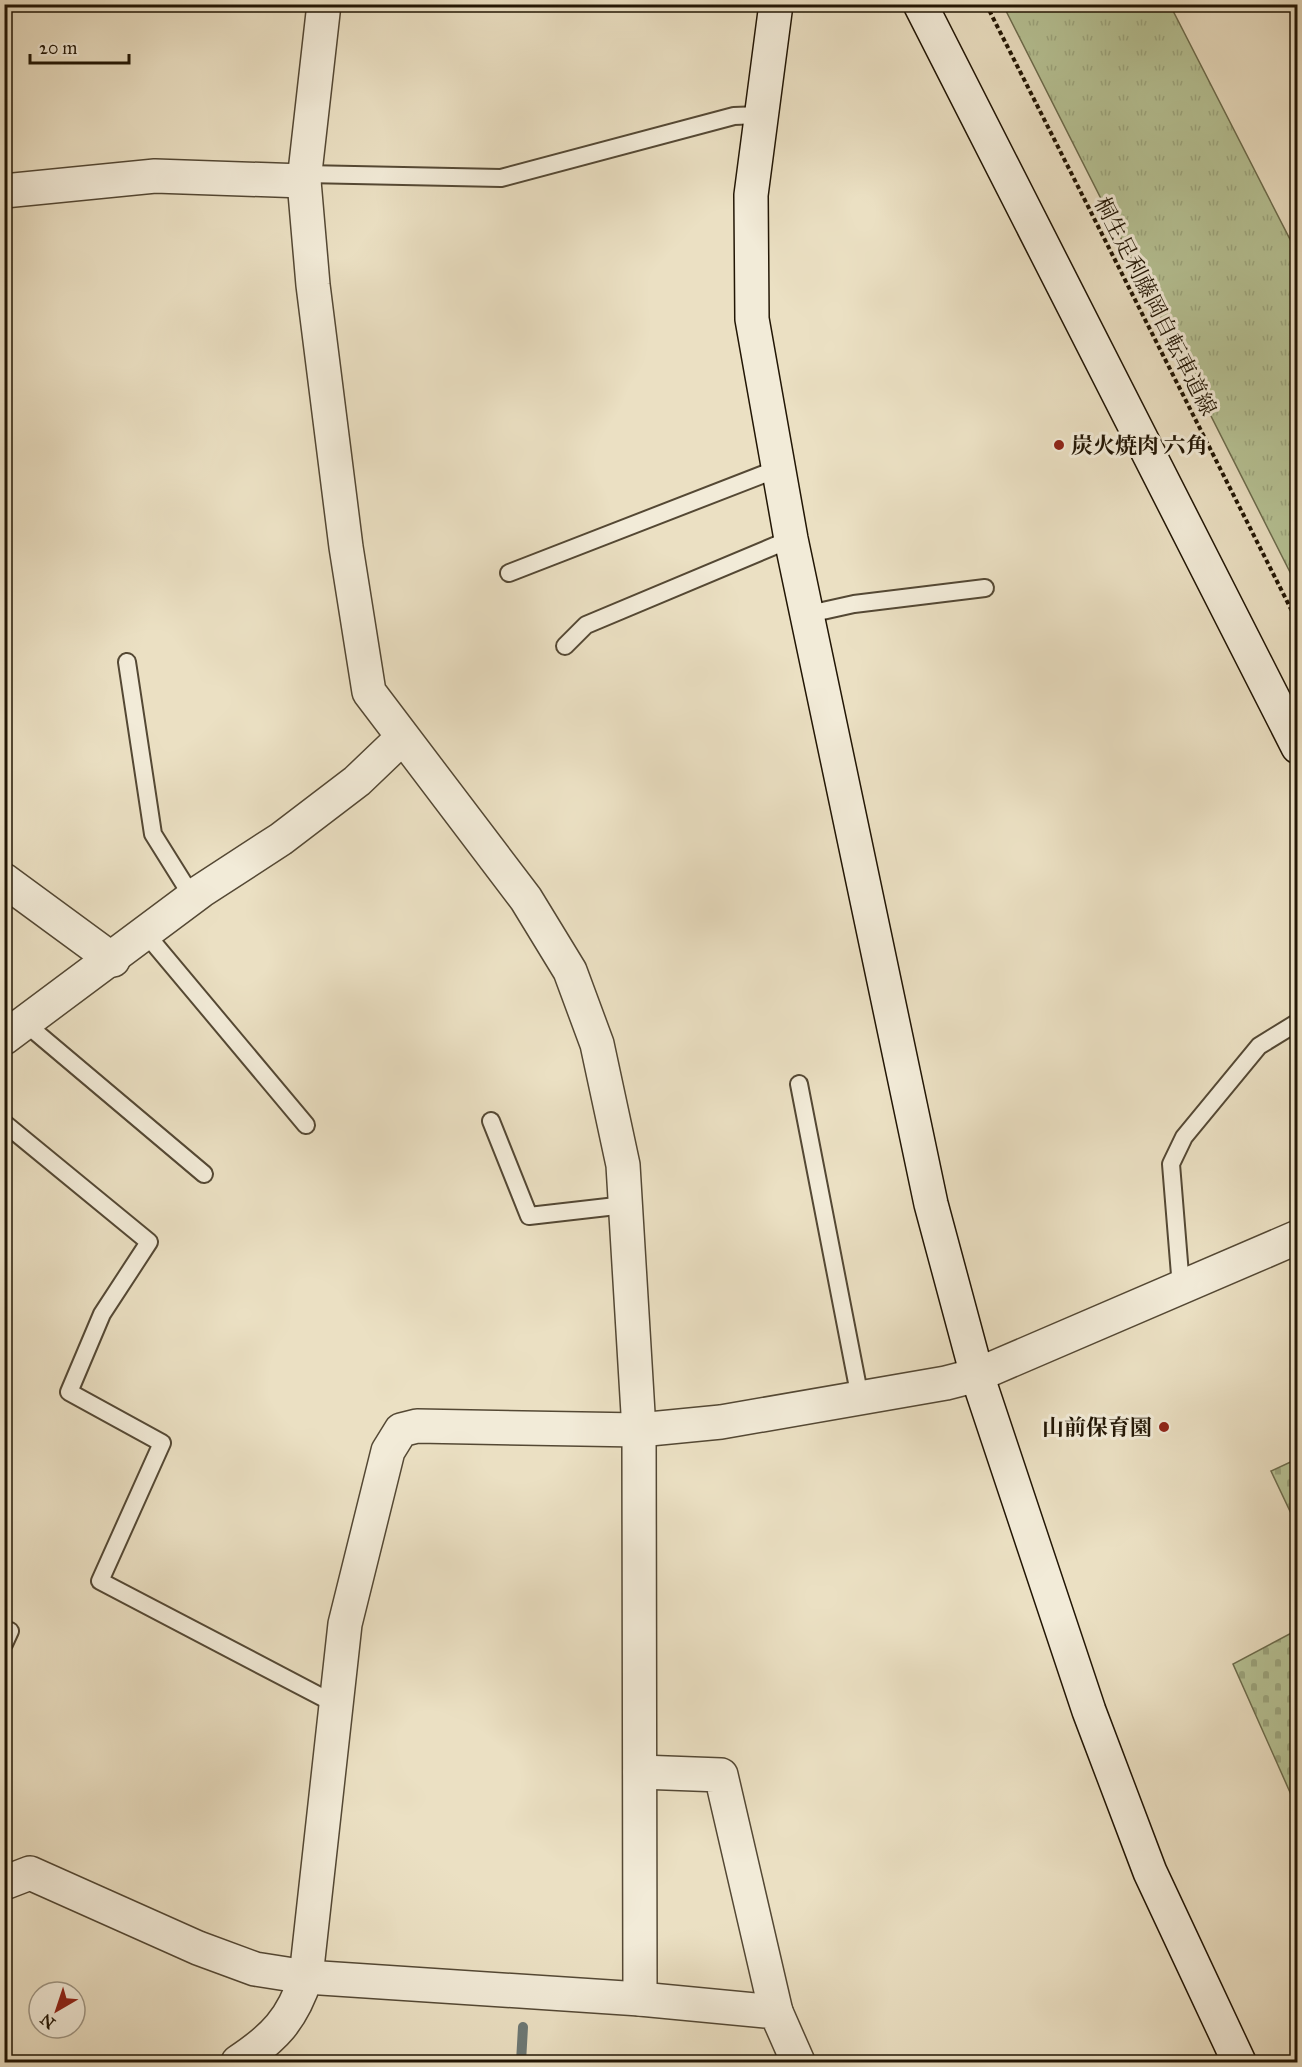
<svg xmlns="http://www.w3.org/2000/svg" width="1302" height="2067" viewBox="0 0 1302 2067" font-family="'IM FELL Great Primer','Noto Serif JP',serif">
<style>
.grass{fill:url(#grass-tufts);stroke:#6c6c4d;stroke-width:1.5}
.cemetery{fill:url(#cemetery-stones);stroke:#6c6c4d;stroke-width:1.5}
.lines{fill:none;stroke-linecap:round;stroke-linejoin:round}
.stream{stroke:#6c7875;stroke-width:10}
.lane-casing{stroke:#544834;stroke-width:20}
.street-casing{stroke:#544834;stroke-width:36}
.secondary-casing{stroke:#221605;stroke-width:36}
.path{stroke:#221605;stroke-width:4;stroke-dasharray:4.5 3;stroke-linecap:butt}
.lane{stroke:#f2ebd8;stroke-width:16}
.street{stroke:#f2ebd8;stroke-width:33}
.secondary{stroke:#f2ebd8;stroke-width:33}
.poi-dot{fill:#8f2418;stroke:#f2ebd8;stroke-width:2}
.labels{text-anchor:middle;stroke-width:6;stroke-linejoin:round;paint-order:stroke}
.street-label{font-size:22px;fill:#221605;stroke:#f2ebd8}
.poi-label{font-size:22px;font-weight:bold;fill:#221605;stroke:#f2ebd8;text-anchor:start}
</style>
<defs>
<pattern id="grass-tufts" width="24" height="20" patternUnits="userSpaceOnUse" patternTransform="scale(1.5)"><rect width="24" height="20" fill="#b6c295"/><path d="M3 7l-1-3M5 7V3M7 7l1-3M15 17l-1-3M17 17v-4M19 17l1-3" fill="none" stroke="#9ca67f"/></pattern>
<pattern id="cemetery-stones" width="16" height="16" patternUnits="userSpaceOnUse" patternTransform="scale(1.5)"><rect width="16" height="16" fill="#b6c295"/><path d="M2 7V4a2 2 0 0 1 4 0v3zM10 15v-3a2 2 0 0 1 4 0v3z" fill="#9ca67f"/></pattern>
</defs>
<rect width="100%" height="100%" fill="#ebe0c3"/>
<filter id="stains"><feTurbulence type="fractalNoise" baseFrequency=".00333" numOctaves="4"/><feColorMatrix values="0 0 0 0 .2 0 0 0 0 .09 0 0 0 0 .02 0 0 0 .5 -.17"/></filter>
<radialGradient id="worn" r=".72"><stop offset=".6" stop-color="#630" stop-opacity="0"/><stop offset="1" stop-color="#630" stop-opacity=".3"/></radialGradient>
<path class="grass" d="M1003,5H1170L1297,253V586Z"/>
<g class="cemetery">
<path d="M1297,1459V1526L1271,1471Z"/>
<path d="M1297,1630L1298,1795L1293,1799L1233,1664Z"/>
</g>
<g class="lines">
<path class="stream" d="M521,2062L523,2027"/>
<defs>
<g id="lane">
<path d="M4,7L6,4"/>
<path d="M305,174L501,178L734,116L760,115"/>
<path d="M509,573L777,469"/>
<path d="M809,614L854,604L985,588"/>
<path d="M565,646L586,625L791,539"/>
<path d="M127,662L153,834L193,898"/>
<path d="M146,934L306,1125"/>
<path d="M25,1023L204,1174"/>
<path d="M799,1084L860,1398"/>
<path d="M491,1121L529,1216L625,1205"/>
<path d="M4,1123L149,1242L102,1314L69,1392L162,1443L100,1581L335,1704"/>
<path d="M1181,1287L1171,1164L1184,1137L1259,1046L1298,1022"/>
<path d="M4,1644L10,1631"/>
</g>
<g id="street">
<path d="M324,4L304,181L313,285L346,547L369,692L526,899L570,971L597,1044L623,1165L639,1430L640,1999"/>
<path d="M4,191L155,176L304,181"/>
<path d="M4,880L113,960"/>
<path d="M4,1038L201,891L281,839L357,781L402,738"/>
<path d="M640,1772L721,1775L776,2012"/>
<path d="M4,1883L30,1873L198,1948L255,1969L306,1977L640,1999L776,2012L798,2062"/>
<path d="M238,2062C274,2038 292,2020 306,1977L345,1624L388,1451L401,1430L417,1426L639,1430L721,1422L946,1383L977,1375L1298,1237"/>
</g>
<g id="secondary">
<path d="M776,4L751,195L752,319L791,539L931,1204L977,1375L1089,1711L1150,1872L1239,2062"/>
<path d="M920,4L1298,747"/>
</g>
</defs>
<use href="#lane" class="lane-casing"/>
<use href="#street" class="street-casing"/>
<use href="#secondary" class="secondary-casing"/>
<path class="path" d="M986,4L1298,623"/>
<use href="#lane" class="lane"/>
<use href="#street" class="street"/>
<use href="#secondary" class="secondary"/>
</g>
<g class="poi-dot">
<circle cx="1059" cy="445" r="6"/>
<circle cx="1164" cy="1427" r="6"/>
</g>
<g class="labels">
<g class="street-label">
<text transform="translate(1156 306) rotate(63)" y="8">桐生足利藤岡自転車道線</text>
</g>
<g class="poi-label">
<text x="1071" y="453">炭火焼肉 六角</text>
<text x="1152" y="1435" text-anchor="end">山前保育園</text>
</g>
</g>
<rect width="1302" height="2067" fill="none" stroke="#ebe0c3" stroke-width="24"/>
<rect x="6" y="6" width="1290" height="2055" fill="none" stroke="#221605" stroke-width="3"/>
<rect x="12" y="12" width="1278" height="2043" fill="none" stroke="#221605" stroke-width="1.5"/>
<g transform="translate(57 2010) rotate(219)"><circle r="28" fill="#f2ebd8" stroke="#9f9684" stroke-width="1.5"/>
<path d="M0-4.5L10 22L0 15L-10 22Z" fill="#8f2418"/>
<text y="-9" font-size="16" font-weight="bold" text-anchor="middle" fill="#221605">N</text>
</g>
<path d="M30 54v9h99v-9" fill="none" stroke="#221605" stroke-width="3"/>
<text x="39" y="54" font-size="18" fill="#221605" stroke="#f2ebd8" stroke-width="4.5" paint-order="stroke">20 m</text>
<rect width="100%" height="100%" filter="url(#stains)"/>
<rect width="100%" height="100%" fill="url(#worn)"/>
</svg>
